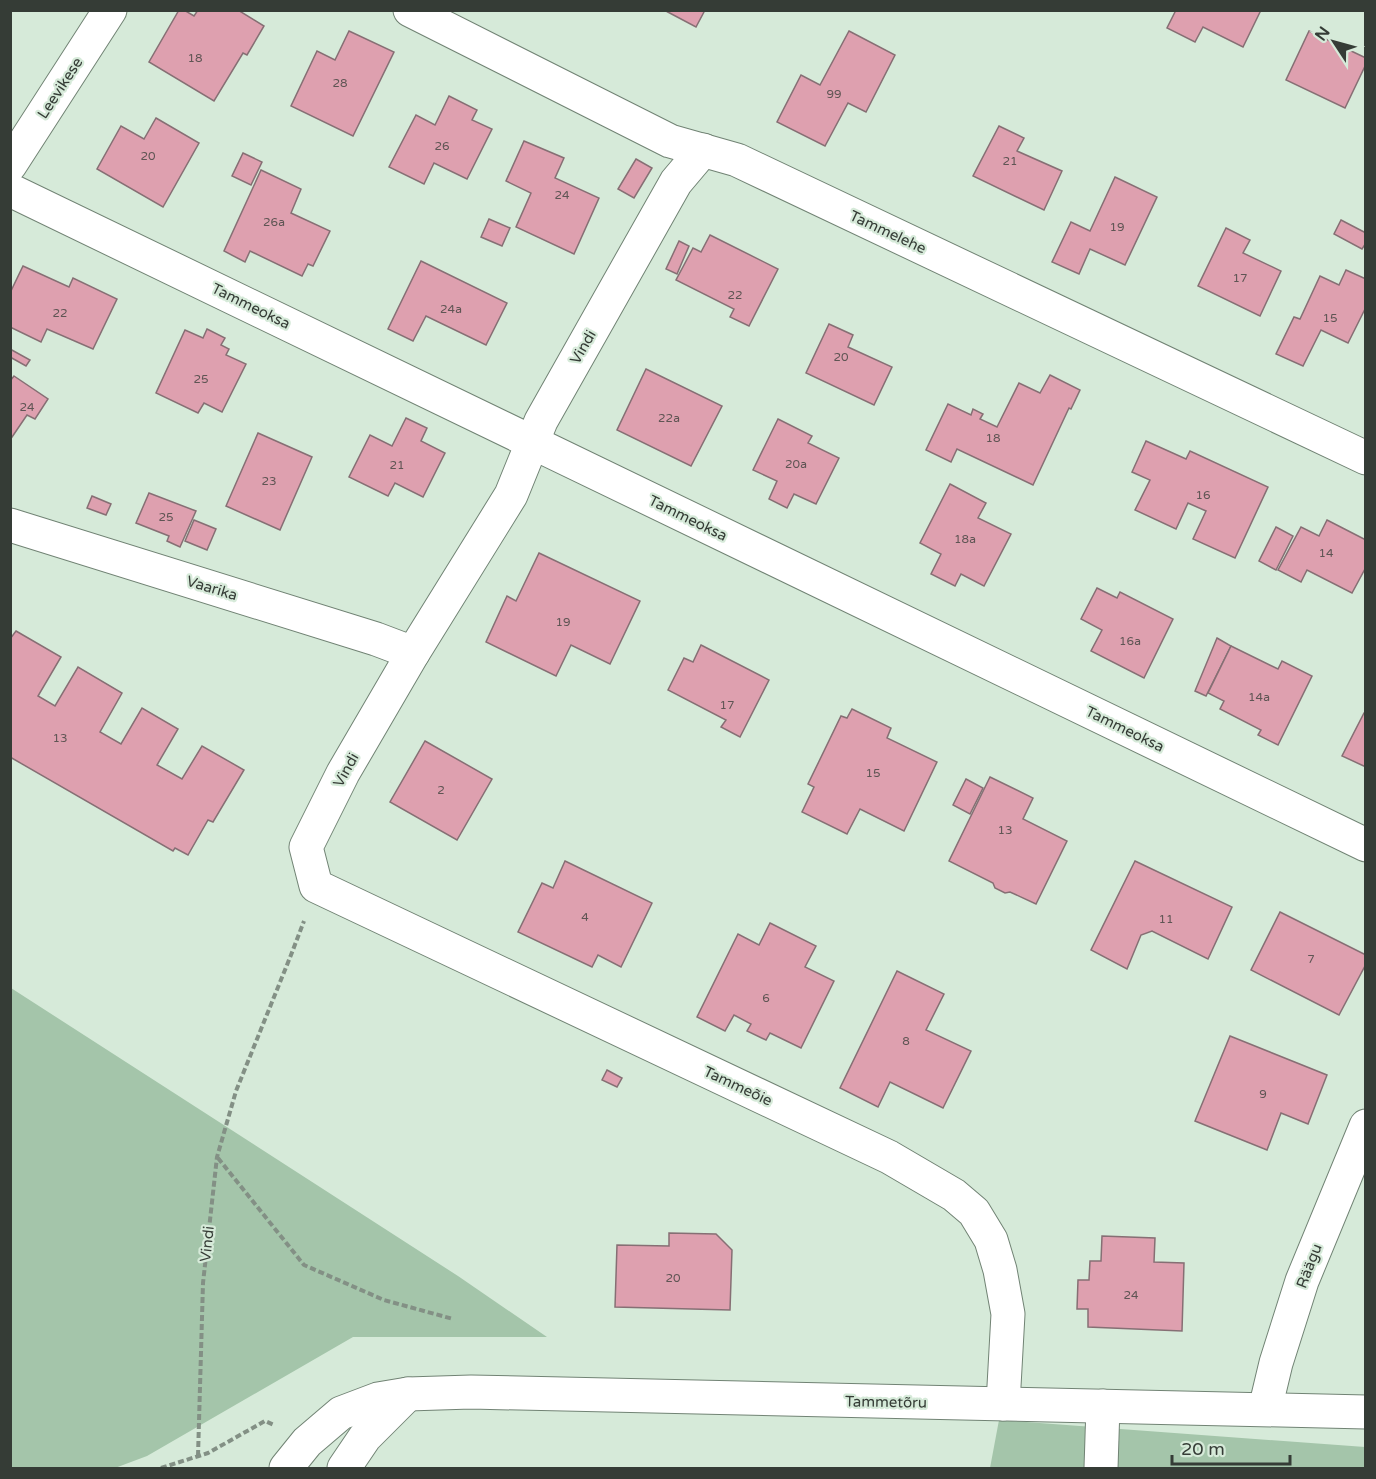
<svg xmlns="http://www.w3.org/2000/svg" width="1376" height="1479" viewBox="0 0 1376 1479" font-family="'Varela Round',sans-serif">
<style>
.green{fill:#a4c5aa}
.building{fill:#dea0af;stroke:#866f74;stroke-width:1.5}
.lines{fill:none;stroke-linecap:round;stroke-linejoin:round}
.minor-casing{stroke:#718374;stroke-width:35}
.path{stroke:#839085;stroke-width:4;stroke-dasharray:6 3;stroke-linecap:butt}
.minor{stroke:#fff;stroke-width:33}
.labels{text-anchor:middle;stroke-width:4.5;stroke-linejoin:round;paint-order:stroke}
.number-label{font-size:12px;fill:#5f5554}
.street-label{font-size:15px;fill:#353c36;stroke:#d6ead9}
</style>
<rect width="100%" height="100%" fill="#d6ead9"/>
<g class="green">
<path d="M11,988L458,1276L547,1337H353L147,1456L115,1468H11Z"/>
<path d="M999,1420L1365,1447V1468H990Z"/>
</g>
<g class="building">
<path d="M179,10H184L194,16L198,10H238L264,26L247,55L243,53L214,101L149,62Z"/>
<path d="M664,10H705L696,27Z"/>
<path d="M1176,10H1261L1243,47L1203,27L1195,42L1167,28Z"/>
<path d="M349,31L394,52L353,136L291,106L317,51L335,60Z"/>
<path d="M849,31L895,55L866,112L848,103L825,146L777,122L801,75L820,85Z"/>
<path d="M1309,31L1366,58V64L1345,108L1286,80Z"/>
<path d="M449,96L477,110L472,120L492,129L467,179L434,163L424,184L389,167L416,115L435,125Z"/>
<path d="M156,118L199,143L163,207L97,169L121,126L144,139Z"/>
<path d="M999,126L1024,138L1017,151L1062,171L1044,210L973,176Z"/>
<path d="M524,141L564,158L555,178L599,198L574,254L516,227L531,193L506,181Z"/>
<path d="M243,153L262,162L251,185L232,176Z"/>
<path d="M636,159L652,168L634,198L618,189Z"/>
<path d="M261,170L301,189L291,213L330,231L313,266L308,264L302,276L250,251L245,262L224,251Z"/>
<path d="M1115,177L1157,197L1125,265L1090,249L1079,274L1052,262L1071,222L1090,231Z"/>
<path d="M489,219L510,228L502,246L481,237Z"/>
<path d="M1341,220L1366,233V243L1362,249L1334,234Z"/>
<path d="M1226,228L1250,240L1243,253L1281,271L1260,316L1198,286Z"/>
<path d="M710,235L778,269L749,326L730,317L734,309L676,280L693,248L701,252Z"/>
<path d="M679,241L689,246L677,274L666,269Z"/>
<path d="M421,261L507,303L486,345L426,316L413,341L388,329Z"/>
<path d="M23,266L69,287L73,278L117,299L93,349L47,329L41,342L10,327V293Z"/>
<path d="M1346,270L1366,279V307L1348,343L1321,330L1303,366L1276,354L1294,317L1300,319L1320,276L1339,285Z"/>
<path d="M829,324L853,335L848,347L892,367L874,405L806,373Z"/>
<path d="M207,329L225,338L221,345L229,349L226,355L246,364L222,412L204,403L198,413L156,393L185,330L203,338Z"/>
<path d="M10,349L30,360L26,366L10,357Z"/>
<path d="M646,369L722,406L691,466L617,430Z"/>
<path d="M1050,375L1080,390L1071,409L1069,408L1033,485L957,449L951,462L926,450L948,404L971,415L973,409L983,414L980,419L997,427L1019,383L1040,393Z"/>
<path d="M14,376L48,399L35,419L27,415L10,440V381Z"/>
<path d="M406,418L427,428L421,441L445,453L423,497L395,483L388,496L349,477L370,435L392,446Z"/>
<path d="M778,419L812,436L808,443L839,458L816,504L794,494L787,508L769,499L777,481L753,470Z"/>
<path d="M258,433L312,457L280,530L226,506Z"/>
<path d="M1146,441L1186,459L1190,451L1268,487L1235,558L1193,539L1206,511L1188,503L1176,529L1135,510L1150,480L1132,472Z"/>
<path d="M950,484L986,503L978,518L1011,534L984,586L961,574L955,586L931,574L941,554L920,543Z"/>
<path d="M149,493L196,511L180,547L167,541L169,536L136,523Z"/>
<path d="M92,496L111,504L106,515L87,508Z"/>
<path d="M194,520L216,529L207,550L185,541Z"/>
<path d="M1327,520L1366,540V567L1352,593L1307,570L1301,582L1278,570L1301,527L1319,536Z"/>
<path d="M1276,527L1293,536L1276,570L1259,561Z"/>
<path d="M539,553L640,601L610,664L571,645L556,676L486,642L507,596L516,601Z"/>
<path d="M1097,588L1117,598L1120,592L1173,619L1144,678L1091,651L1102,630L1081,619Z"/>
<path d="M16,631L61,657L38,696L55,706L78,667L122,693L100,732L121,744L142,708L178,729L157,765L182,779L202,746L244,770L213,822L208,820L188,855L175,848L173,851L10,757V639Z"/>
<path d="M1217,638L1231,646L1206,696L1195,691Z"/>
<path d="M701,645L769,680L740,737L721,727L726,720L668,690L684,658L693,662Z"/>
<path d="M1231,646L1278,669L1282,661L1312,676L1278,745L1258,735L1261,730L1220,709L1224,701L1208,693Z"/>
<path d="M852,709L891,728L887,738L937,762L904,831L860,809L847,834L802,812L814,787L808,784L841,716L847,718Z"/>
<path d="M1364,713H1366V767L1342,756Z"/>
<path d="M425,741L492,779L457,840L390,802Z"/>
<path d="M990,777L1033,798L1023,819L1067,841L1036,904L1010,892L1005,893L995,888L993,883L949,861Z"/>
<path d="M966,779L983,788L970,814L953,805Z"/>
<path d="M565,861L652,903L621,967L598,955L592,967L518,932L542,883L553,888Z"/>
<path d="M1135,861L1232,907L1208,959L1152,931L1141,935L1127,969L1091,950Z"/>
<path d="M1280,912L1366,955V964L1339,1015L1251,970Z"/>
<path d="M770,923L816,946L805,967L834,981L801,1048L770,1033L766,1040L747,1031L751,1024L734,1015L725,1031L697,1017L738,934L759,945Z"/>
<path d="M897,971L944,994L926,1030L971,1051L943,1108L890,1082L878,1107L840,1088Z"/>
<path d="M1230,1036L1327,1075L1308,1124L1281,1113L1267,1150L1195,1121Z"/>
<path d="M607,1070L622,1078L617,1087L602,1080Z"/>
<path d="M669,1233L716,1234L732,1250L730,1310L615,1307L617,1245L669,1246Z"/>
<path d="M1102,1236L1155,1238L1154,1262L1184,1263L1182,1331L1088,1327V1309H1077L1078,1280H1089L1090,1261H1101Z"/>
</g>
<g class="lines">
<defs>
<g id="minor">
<path d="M410,10L670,141L737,160L1366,458"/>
<path d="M703,150L676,182L541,421L511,495L413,653L343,773L306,847L316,886L889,1157L954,1195L974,1212L991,1240L1000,1270L1008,1314L1003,1404"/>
<path d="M10,165L110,10"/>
<path d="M10,190L1366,845"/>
<path d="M10,525L376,639L413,653"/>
<path d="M1265,1409L1276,1363L1302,1281L1366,1126"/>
<path d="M286,1468L307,1442L341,1413L378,1399L408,1394L471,1392L1366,1412"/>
<path d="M344,1468L365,1437L408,1394"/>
<path d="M1101,1468L1103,1406"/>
</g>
</defs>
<use href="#minor" class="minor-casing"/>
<g class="path">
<path d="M218,1158L304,1265L384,1300L453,1319"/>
<path d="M198,1456L203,1283L217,1157L236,1091L291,955L304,921"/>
<path d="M161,1468L208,1453L265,1421L274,1425"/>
</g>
<use href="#minor" class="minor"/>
</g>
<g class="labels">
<g class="number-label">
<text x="195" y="62">18</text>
<text x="340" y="87">28</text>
<text x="834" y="98">99</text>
<text x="442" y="150">26</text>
<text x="148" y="160">20</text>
<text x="1010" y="165">21</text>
<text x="562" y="199">24</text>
<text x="274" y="226">26a</text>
<text x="1117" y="231">19</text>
<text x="1240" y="282">17</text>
<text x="735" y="299">22</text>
<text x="451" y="313">24a</text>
<text x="60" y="317">22</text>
<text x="1330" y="322">15</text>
<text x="841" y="361">20</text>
<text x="201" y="383">25</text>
<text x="27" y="411">24</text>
<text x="669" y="422">22a</text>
<text x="993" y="442">18</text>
<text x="796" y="468">20a</text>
<text x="397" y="469">21</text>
<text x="269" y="485">23</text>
<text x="1203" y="499">16</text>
<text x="166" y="521">25</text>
<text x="965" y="543">18a</text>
<text x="1326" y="557">14</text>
<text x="563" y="626">19</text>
<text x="1130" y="645">16a</text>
<text x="1259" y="701">14a</text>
<text x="727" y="709">17</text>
<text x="60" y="742">13</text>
<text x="873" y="777">15</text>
<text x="441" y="794">2</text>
<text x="1005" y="834">13</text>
<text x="585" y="921">4</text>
<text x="1166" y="923">11</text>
<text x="1311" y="963">7</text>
<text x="766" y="1002">6</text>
<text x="906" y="1045">8</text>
<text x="1263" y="1098">9</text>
<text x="673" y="1282">20</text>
<text x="1131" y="1299">24</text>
</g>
<g class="street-label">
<text transform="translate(60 88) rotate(-57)" y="5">Leevikese</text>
<text transform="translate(888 232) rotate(25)" y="5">Tammelehe</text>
<text transform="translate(251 306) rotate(26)" y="5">Tammeoksa</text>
<text transform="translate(583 347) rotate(-60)" y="5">Vindi</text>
<text transform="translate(688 518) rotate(26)" y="5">Tammeoksa</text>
<text transform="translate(212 588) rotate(17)" y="5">Vaarika</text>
<text transform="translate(1125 729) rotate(26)" y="5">Tammeoksa</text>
<text transform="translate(346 770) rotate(-61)" y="5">Vindi</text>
<text transform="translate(738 1086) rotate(25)" y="5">Tammeõie</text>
<text transform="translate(207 1244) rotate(-84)" y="5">Vindi</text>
<text transform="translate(1309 1266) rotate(-69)" y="5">Räägu</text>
<text transform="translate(886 1402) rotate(1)" y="5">Tammetõru</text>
</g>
</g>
<rect width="1376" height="1479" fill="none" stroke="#353c36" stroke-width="24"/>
<g transform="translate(1334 42) rotate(306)" stroke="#d6ead9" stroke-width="4.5" paint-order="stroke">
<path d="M0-4.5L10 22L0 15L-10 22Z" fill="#353c36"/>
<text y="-9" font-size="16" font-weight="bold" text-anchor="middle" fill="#353c36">N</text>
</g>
<path d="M1172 1455v9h118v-9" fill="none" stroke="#353c36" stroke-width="3"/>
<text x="1181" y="1455" font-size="18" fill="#353c36" stroke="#d6ead9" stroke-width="4.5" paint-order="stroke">20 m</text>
</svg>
